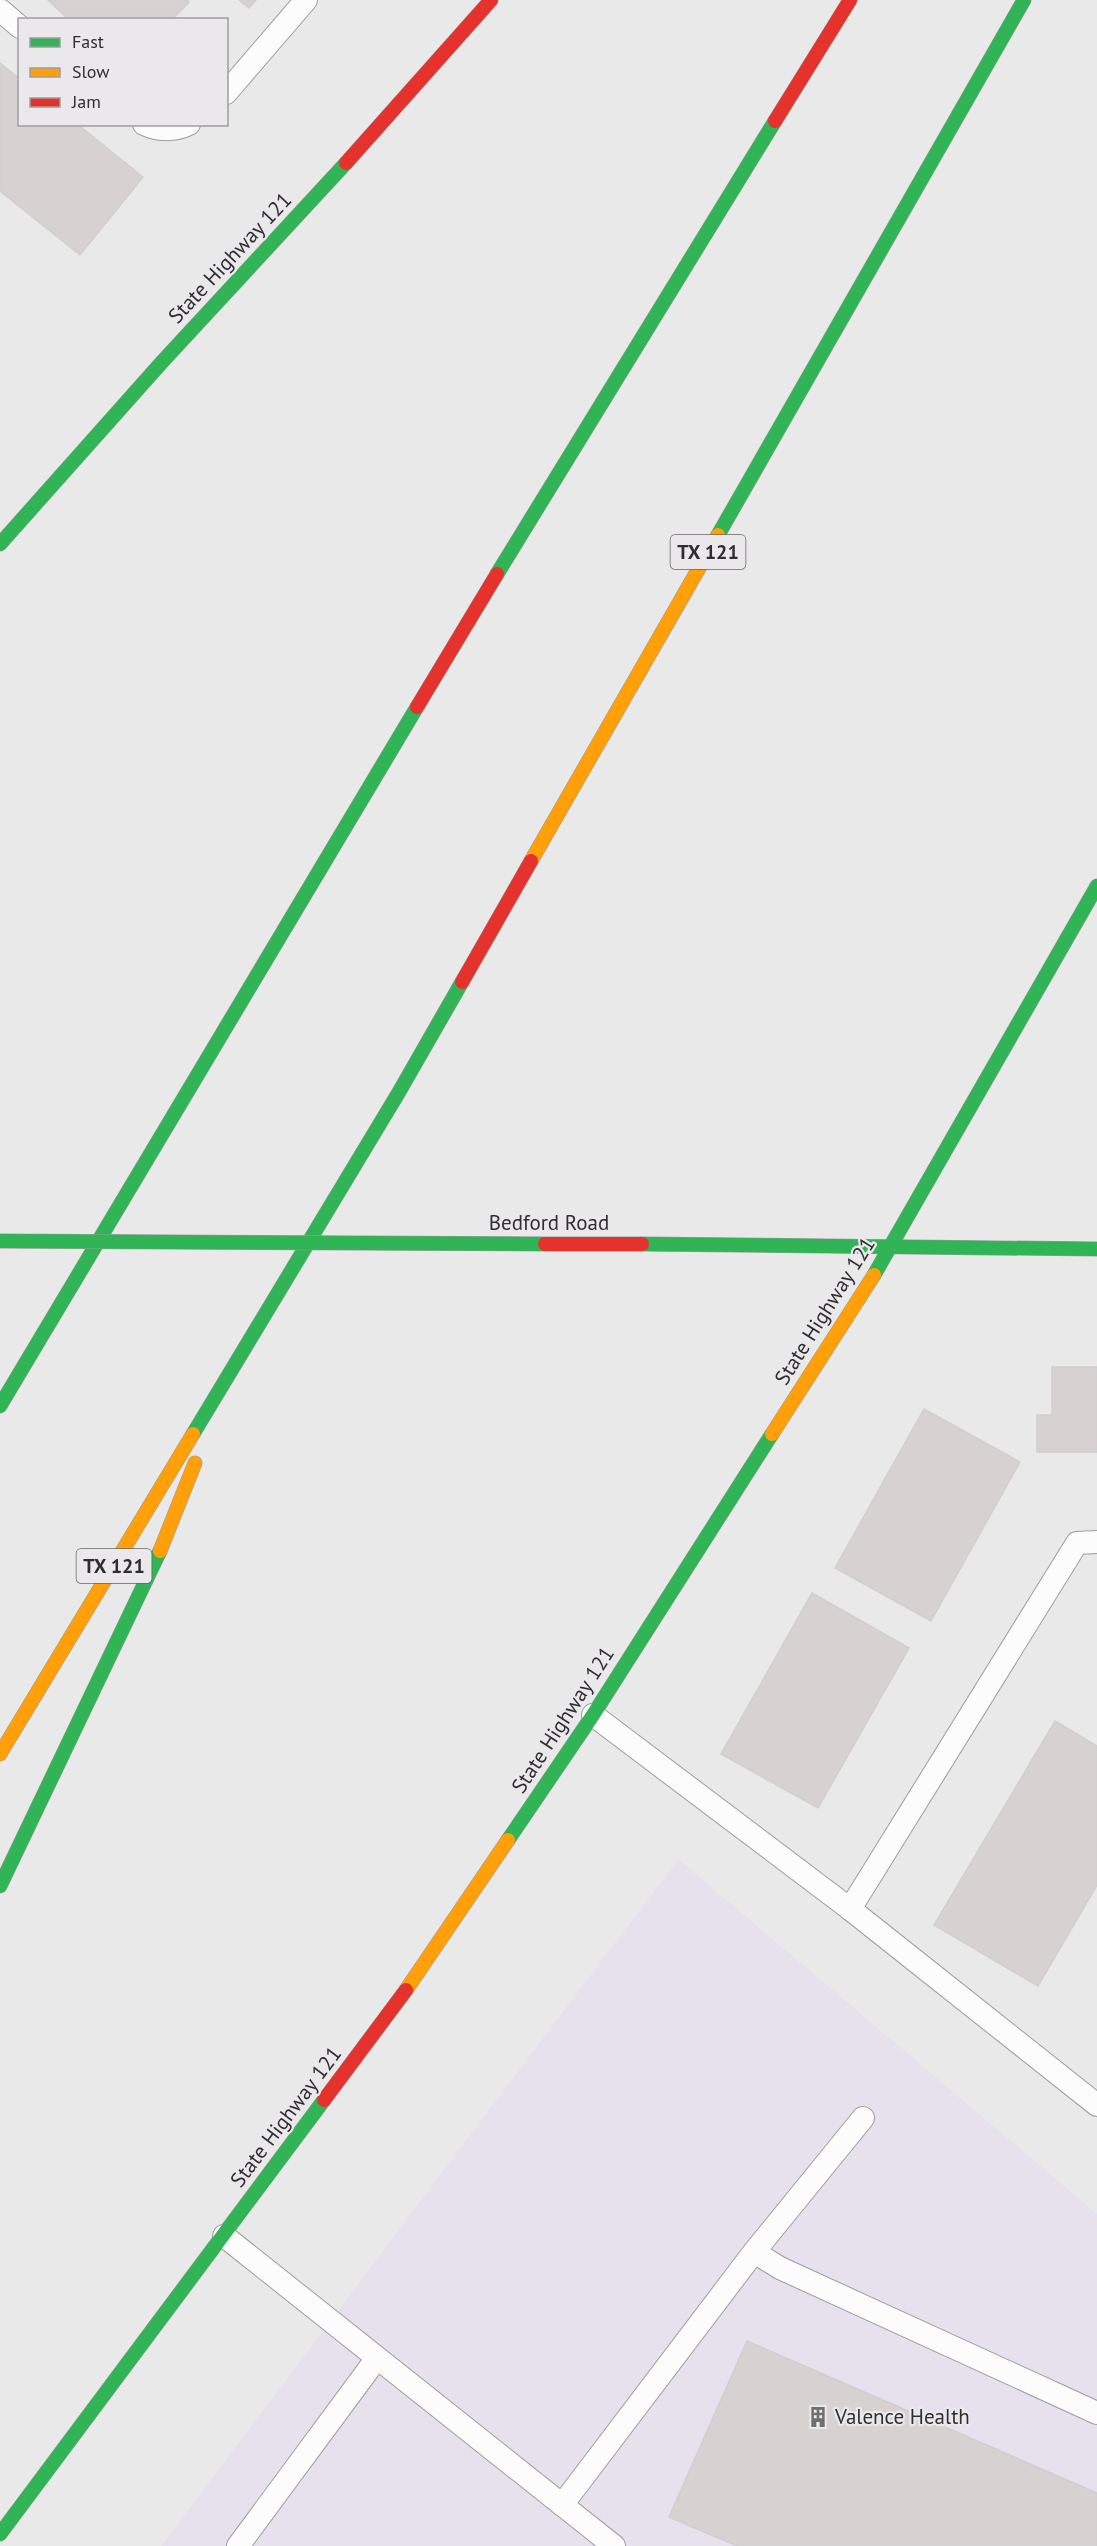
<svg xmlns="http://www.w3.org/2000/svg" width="1097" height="2546" viewBox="0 0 1097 2546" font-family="'PT Sans',sans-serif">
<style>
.commercial{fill:#e6e1ed}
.building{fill:#d8d1d1;stroke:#d0cfcf;stroke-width:1.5}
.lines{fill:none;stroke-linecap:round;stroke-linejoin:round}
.lane-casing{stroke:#9e9d9e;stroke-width:24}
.fast-casing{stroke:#9e9d9e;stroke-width:15}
.slow-casing{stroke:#9e9d9e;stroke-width:15}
.jam-casing{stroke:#9e9d9e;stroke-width:15}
.lane{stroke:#fcfcfc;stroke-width:22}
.fast{stroke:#30b455;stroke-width:14}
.slow{stroke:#ff9f0a;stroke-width:14}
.jam{stroke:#e5322d;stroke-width:14}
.fast-bridge-casing{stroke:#9e9d9e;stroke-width:15;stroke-linecap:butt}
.jam-bridge-casing{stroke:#9e9d9e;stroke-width:15;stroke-linecap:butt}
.fast-bridge{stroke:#30b455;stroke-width:14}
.jam-bridge{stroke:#e5322d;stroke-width:14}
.labels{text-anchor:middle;stroke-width:4.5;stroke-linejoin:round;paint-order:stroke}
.shield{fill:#eae8eb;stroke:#666567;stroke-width:1.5}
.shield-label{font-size:20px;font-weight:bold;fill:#2e2d2f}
.street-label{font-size:21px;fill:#2e2d2f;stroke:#eae8eb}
.poi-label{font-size:21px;fill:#2e2d2f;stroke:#eae8eb;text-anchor:start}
</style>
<rect width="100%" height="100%" fill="#eae9ea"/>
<path class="commercial" d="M678,1859L1097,2214V2546H161Z"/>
<g class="building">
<path d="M48,0H187L189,2L172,20H69Z"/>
<path d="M239,0H256L249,8Z"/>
<path d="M0,63L20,79V124H77L143,177L80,255L0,191Z"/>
<path d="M1052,1367H1097V1452H1037V1415H1052Z"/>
<path d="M924,1409L1020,1462L931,1621L835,1568Z"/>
<path d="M812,1593L909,1648L818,1808L721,1754Z"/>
<path d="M1055,1721L1097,1746V1885L1038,1986L934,1925Z"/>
<path d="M747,2341L1097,2493V2546H737L669,2517Z"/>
</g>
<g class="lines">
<defs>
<g id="lane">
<path d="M0,10L20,27"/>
<path d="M226,93L306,0"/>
<path d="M144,124C158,131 175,131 189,124"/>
<path d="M593,1715L850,1909L1097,2105"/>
<path d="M850,1909L1077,1543L1097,1542"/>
<path d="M224,2236L614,2546"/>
<path d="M754,2252L863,2118"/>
<path d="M562,2505L754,2252L780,2268L1097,2413"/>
<path d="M238,2546L377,2358"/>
</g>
<g id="fast">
<path d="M718,535L1024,0"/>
<path d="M0,544L162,362L346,163"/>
<path d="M497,574L775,121"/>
<path d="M642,1244L1097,1249"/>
<path d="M874,1275L1097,886"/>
<path d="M0,1406L417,707"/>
<path d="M193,1434L399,1092L462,982"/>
<path d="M508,1840L593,1715L772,1434"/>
<path d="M0,1886L160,1551"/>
<path d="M0,2534L324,2100"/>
</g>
<g id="slow">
<path d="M531,861L718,535"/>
<path d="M772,1434L874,1275"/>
<path d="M160,1551L195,1463"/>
<path d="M0,1754L193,1434"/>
<path d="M406,1990L508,1840"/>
</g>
<g id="jam">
<path d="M775,121L850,0"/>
<path d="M346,163L491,0"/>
<path d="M417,707L497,574"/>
<path d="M462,982L531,861"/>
<path d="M324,2100L406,1990"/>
</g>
</defs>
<use href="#lane" class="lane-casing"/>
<use href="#fast" class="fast-casing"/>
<use href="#slow" class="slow-casing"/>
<use href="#jam" class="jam-casing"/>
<use href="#lane" class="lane"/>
<use href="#fast" class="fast"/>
<use href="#slow" class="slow"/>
<use href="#jam" class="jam"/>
<defs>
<path id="fast-bridge" d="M0,1241L545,1244"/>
<path id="jam-bridge" d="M545,1244H642"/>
</defs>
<use href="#fast-bridge" class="fast-bridge-casing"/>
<use href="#jam-bridge" class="jam-bridge-casing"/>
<use href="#fast-bridge" class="fast-bridge"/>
<use href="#jam-bridge" class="jam-bridge"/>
</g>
<defs>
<symbol id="building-bare" viewBox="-9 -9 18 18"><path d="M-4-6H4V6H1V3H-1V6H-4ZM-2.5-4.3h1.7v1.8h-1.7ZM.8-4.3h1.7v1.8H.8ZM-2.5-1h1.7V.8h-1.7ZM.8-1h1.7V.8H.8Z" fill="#706f70" stroke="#eae8eb" stroke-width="2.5" paint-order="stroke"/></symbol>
</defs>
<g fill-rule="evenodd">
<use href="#building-bare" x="803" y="2402" width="30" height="30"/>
</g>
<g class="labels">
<g class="shield">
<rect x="670.5" y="535" width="75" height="34" rx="4.5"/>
<rect x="76.5" y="1549" width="75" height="34" rx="4.5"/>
</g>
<g class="shield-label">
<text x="708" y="559">TX 121</text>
<text x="114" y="1573">TX 121</text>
</g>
<g class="street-label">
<text transform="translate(230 258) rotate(-47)" y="7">State Highway 121</text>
<text x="549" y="1230">Bedford Road</text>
<text transform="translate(825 1311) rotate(-58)" y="7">State Highway 121</text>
<text transform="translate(563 1720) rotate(-57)" y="7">State Highway 121</text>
<text transform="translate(286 2117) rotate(-53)" y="7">State Highway 121</text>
</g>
<g class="poi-label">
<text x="835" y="2424">Valence Health</text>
</g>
</g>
<rect x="18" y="18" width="210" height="108" fill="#eae8eb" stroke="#9f9da0" stroke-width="1.5"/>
<rect x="30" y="38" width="30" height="9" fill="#30b455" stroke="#9f9da0" stroke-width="1.5"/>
<text x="72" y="48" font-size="18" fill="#2e2d2f">Fast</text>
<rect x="30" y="68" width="30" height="9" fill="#ff9f0a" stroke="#9f9da0" stroke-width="1.5"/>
<text x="72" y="78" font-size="18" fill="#2e2d2f">Slow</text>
<rect x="30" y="98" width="30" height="9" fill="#e5322d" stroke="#9f9da0" stroke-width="1.5"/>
<text x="72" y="108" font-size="18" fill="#2e2d2f">Jam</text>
</svg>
